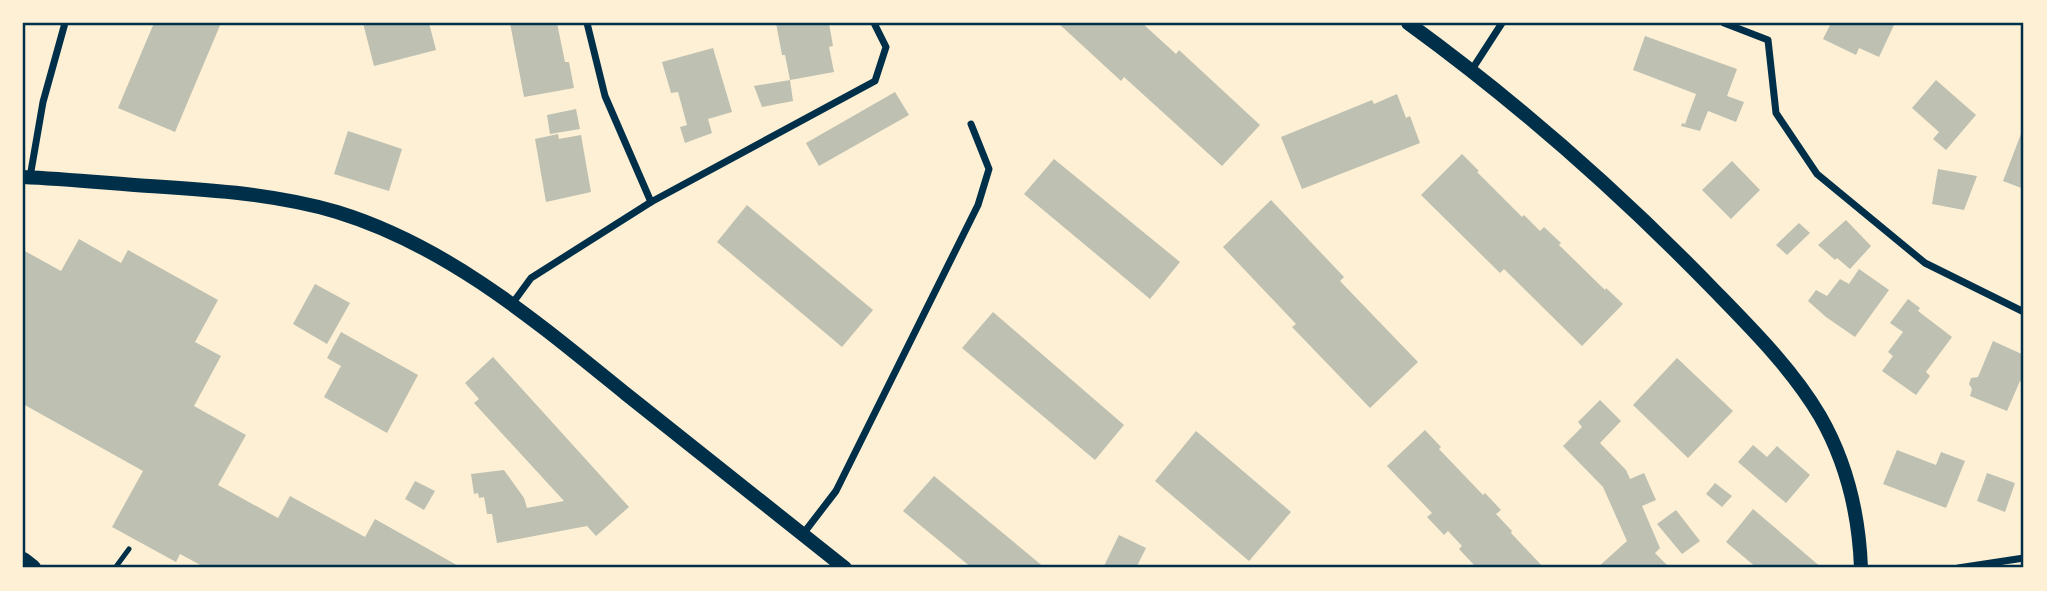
<svg xmlns="http://www.w3.org/2000/svg" width="2047" height="591" viewBox="0 0 2047 591" font-family="Cabin,sans-serif">
<style>
.building{fill:#bec0b2}
.lines{fill:none;stroke-linecap:round;stroke-linejoin:round}
.service{stroke:#003049;stroke-width:5}
.minor{stroke:#003049;stroke-width:7}
.secondary{stroke:#003049;stroke-width:14}
.primary{stroke:#003049;stroke-width:18}
.neatline{fill:none;stroke:#003049;stroke-width:2.5}
</style>
<rect width="100%" height="100%" fill="#fdf0d5"/>
<g class="building">
<path d="M154,23H221L175,132L118,108Z"/>
<path d="M363,23H429L436,50L374,66Z"/>
<path d="M510,23H557L565,62H569L574,88L524,97Z"/>
<path d="M776,23H829L833,46L829,47L834,72L790,80L785,55H782Z"/>
<path d="M1058,23H1142L1176,54L1179,50L1260,125L1222,166L1124,77L1121,81Z"/>
<path d="M1831,23H1895L1879,57L1859,48L1856,55L1823,39Z"/>
<path d="M1645,36L1737,69L1727,96L1744,102L1736,122L1708,111L1700,131L1681,126L1682,123L1685,124L1696,94L1633,70Z"/>
<path d="M713,48L732,112L708,119L712,133L685,143L680,127L687,125L678,92L671,93L662,62Z"/>
<path d="M790,80L793,101L762,107L754,86Z"/>
<path d="M1936,80L1976,115L1946,150L1933,139L1939,132L1912,108Z"/>
<path d="M895,92L909,115L819,166L806,143Z"/>
<path d="M1397,94L1406,118L1410,116L1420,143L1302,189L1281,137L1372,100L1374,104Z"/>
<path d="M576,109L580,129L550,134L547,115Z"/>
<path d="M2024,126V189L2003,181Z"/>
<path d="M348,131L402,149L389,191L334,174Z"/>
<path d="M558,134L559,139L581,135L591,192L546,202L535,139Z"/>
<path d="M1462,154L1479,171L1477,172L1522,217L1524,215L1540,231L1544,227L1561,243L1559,245L1605,290L1606,288L1623,304L1582,346L1504,269L1500,273L1421,195Z"/>
<path d="M1054,159L1180,262L1150,299L1024,194Z"/>
<path d="M1732,161L1760,190L1731,219L1702,190Z"/>
<path d="M1938,169L1977,176L1964,210L1932,204Z"/>
<path d="M1271,200L1344,277L1340,281L1418,362L1370,408L1292,327L1296,324L1223,247Z"/>
<path d="M747,205L873,310L842,347L717,242Z"/>
<path d="M1846,220L1871,246L1850,269L1837,258L1835,260L1818,245Z"/>
<path d="M1799,223L1810,233L1787,255L1776,245Z"/>
<path d="M79,239L121,263L128,250L218,300L195,342L221,356L194,406L246,435L218,485L278,518L290,496L365,537L375,519L462,568H206L180,554L176,562L112,527L143,471L23,404V250L61,271Z"/>
<path d="M1859,269L1889,290L1855,337L1826,317L1808,301L1816,290L1827,296L1840,279L1849,284Z"/>
<path d="M315,284L350,303L327,344L293,324Z"/>
<path d="M1908,299L1920,308L1918,311L1952,337L1926,372L1930,376L1916,395L1882,371L1893,356L1888,352L1903,332L1890,323Z"/>
<path d="M993,312L1124,425L1095,460L962,348Z"/>
<path d="M341,332L418,375L387,433L324,397L341,366L327,358Z"/>
<path d="M1993,341L2024,355V383L2020,381L2007,411L1970,396L1972,389L1969,384L1971,378L1978,377Z"/>
<path d="M493,357L629,507L596,536L587,526L497,543L492,514H487L484,497L479,498L478,493L474,494L471,474L504,470L524,498L527,508L564,501L474,403L479,399L465,383Z"/>
<path d="M1677,358L1733,411L1688,458L1633,405Z"/>
<path d="M1600,400L1621,421L1600,443L1626,470L1630,479L1644,473L1656,500L1642,506L1660,548L1655,553L1670,568H1597L1627,541L1603,487L1563,446L1582,427L1578,422Z"/>
<path d="M1425,430L1441,447L1439,449L1483,495L1485,493L1501,510L1496,514L1512,531L1511,533L1544,568H1470L1474,565L1459,549L1462,546L1448,531L1444,535L1427,517L1432,513L1387,466Z"/>
<path d="M1196,431L1291,512L1249,561L1155,481Z"/>
<path d="M1753,445L1767,457L1777,446L1810,475L1786,503L1738,462Z"/>
<path d="M1897,450L1936,465L1941,452L1965,461L1946,508L1883,484Z"/>
<path d="M1987,473L2015,483L2005,512L1977,501Z"/>
<path d="M934,476L1045,568H972L903,511Z"/>
<path d="M415,481L435,491L424,510L405,499Z"/>
<path d="M1715,483L1732,496L1722,507L1706,494Z"/>
<path d="M1753,509L1822,568H1757L1726,542Z"/>
<path d="M1676,510L1700,541L1682,554L1657,524Z"/>
<path d="M1119,535L1146,548L1136,568H1103Z"/>
</g>
<g class="lines">
<path class="service" d="M115,568L129,549"/>
<g class="minor">
<path d="M587,23L605,96L651,202"/>
<path d="M1724,23L1768,40L1776,113L1817,174L1925,263L2024,312"/>
<path d="M1471,71L1502,23"/>
<path d="M30,177L43,102L65,23"/>
<path d="M512,304L531,278L651,202L875,81L886,47L874,23"/>
<path d="M803,534L836,491L978,205L989,169L971,124"/>
<path d="M1958,568L2024,558"/>
</g>
<g class="secondary">
<path d="M1408,23C1518,103 1620,193 1715,291C1752,329 1793,370 1820,416C1847,463 1859,515 1861,568"/>
<path d="M23,177C65,179 107,183 149,186C212,190 276,194 337,212C448,246 537,322 626,394C699,452 772,510 845,568"/>
</g>
<path class="primary" d="M23,561L32,568"/>
</g>
<rect width="2047" height="591" fill="none" stroke="#fdf0d5" stroke-width="49"/>
<rect x="24" y="24" width="1998" height="542" class="neatline"/>
</svg>
